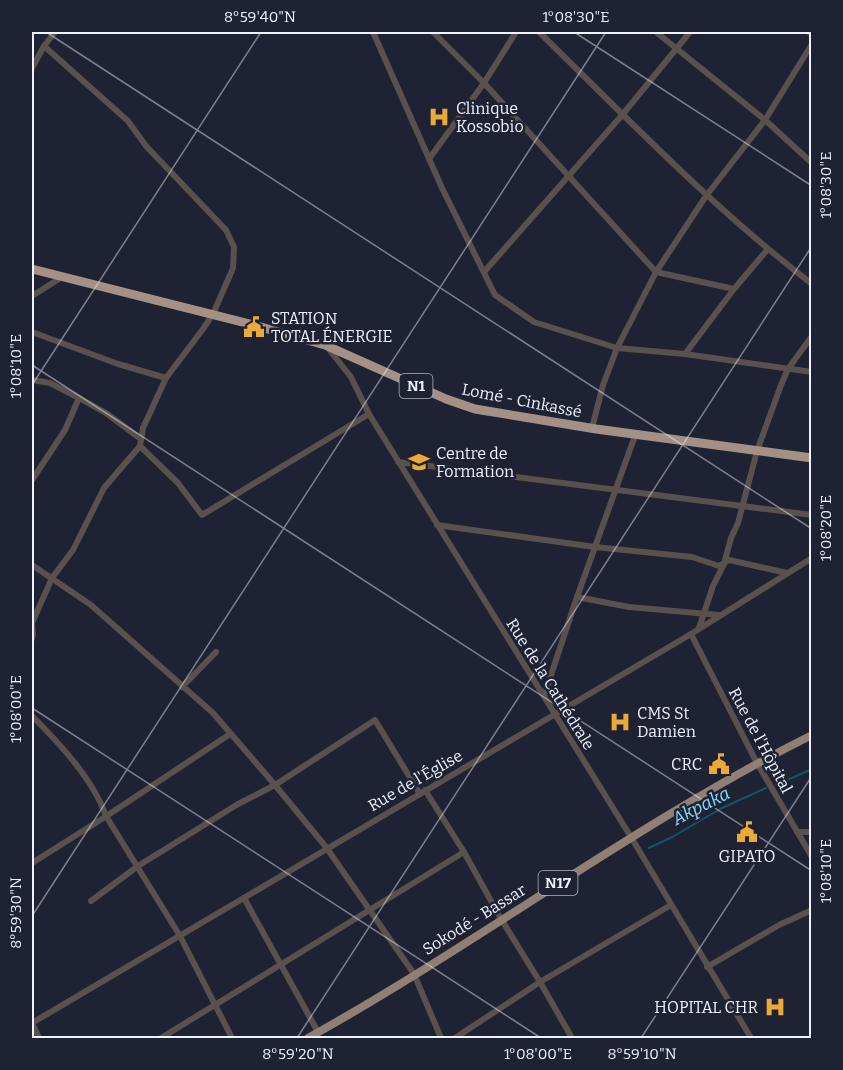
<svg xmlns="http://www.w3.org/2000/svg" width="843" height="1070" viewBox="0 0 843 1070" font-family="Bitter,serif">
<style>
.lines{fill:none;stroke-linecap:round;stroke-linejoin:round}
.stream{stroke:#10566b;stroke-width:2}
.minor{stroke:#59514d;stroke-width:6}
.major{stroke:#8f7f75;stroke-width:8}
.highway{stroke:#a49085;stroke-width:9}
.ticks{fill:none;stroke:#eff2fd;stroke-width:1.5;stroke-opacity:0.45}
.labels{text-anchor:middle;stroke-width:5;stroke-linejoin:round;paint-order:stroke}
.shield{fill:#1f2232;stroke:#b1b4c0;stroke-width:1.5}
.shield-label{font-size:15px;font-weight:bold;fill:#eff2fd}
.poi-label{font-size:16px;fill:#eff2fd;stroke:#1f2232;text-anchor:start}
.street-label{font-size:16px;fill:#eff2fd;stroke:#1f2232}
.water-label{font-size:18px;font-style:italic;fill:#83ddfd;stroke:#1f2232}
.neatline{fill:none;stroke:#eff2fd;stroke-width:2}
.ticks-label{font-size:15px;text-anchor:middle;fill:#eff2fd}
</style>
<rect width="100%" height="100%" fill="#1f2232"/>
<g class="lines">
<g class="stream">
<path d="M776,785L812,769"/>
<path d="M649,848L674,836L722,808L766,788"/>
</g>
<g class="minor">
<path d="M373,32L442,188L495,295L534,322L617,348L685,354L812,372"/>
<path d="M433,32L484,83L656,272L734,289"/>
<path d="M539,32C628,119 713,208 812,284"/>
<path d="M656,32L765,120L812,163"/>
<path d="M809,32L812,34"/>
<path d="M32,68L44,46L55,32"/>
<path d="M429,159L484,83L516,32"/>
<path d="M484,272L623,114L690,32"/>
<path d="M32,296L62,277"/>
<path d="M32,332L118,364L166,378"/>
<path d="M328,348L351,377L369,414L631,837L751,1038"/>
<path d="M685,354L734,289L767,250"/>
<path d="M32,380L50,383L79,398"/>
<path d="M592,428L603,385L617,348L656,272L706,196L765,120L812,44"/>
<path d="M140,446L178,483L202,515L369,414"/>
<path d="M398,462L812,515"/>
<path d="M32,480L65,430L79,398L106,413L141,439"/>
<path d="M437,525L595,547L692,557L719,566L729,560L787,573"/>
<path d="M32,565L91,605L213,713L275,785L326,847L414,974L441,1038"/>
<path d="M577,597L629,607L719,615"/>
<path d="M699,628L713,586L724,564L731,538L738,523L757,451L781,385L788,369L812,336"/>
<path d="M691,634L757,763L812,857"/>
<path d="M32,639L33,634L32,623L52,578L73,550L104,488L140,446L143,428L166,378L203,329L213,314L233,268L234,247L226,230L146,146L128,121L44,46"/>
<path d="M182,687L216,652"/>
<path d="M544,696L577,597L636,433"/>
<path d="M32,716C60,744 93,779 106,816L180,936L232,1038"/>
<path d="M425,790L464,852L501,919L540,982L572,1038"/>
<path d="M797,832H812"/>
<path d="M32,863L105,817L230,734"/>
<path d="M244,898L318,1032"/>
<path d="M91,901L138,866L238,804L275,785L375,720L420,794"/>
<path d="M707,967L779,925L812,910"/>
<path d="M32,1023L691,634L812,558"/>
<path d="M32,1023L39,1038"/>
<path d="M161,1038L464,852"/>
<path d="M455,1038L540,982L671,905"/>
</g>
<path class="major" d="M308,1038C479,943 636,823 812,735"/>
<path class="highway" d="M32,269L250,324L325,345L446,399L475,409L596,429L812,458"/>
</g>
<path class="ticks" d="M46,32L812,529M574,32L812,186M32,365L812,871M32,385L261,32M32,708L541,1038M32,916L606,32M297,1038L812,246M641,1038L812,776"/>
<defs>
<symbol id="hospital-bare" viewBox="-9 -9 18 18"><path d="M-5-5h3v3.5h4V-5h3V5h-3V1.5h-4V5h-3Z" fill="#eaaa39" stroke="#1f2232" stroke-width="2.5" paint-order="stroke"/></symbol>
<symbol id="civic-bare" viewBox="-9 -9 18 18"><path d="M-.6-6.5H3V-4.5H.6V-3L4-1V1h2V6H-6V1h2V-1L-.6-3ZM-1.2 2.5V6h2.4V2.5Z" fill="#eaaa39" stroke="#1f2232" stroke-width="2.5" paint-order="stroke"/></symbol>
<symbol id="university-bare" viewBox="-9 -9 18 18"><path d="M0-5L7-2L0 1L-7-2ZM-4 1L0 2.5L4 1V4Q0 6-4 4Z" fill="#eaaa39" stroke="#1f2232" stroke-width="2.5" paint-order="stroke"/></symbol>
</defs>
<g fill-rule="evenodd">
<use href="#hospital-bare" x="424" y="102" width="30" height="30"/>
<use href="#civic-bare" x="239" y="312" width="30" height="30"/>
<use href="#university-bare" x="404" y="447" width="30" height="30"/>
<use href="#hospital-bare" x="605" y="707" width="30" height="30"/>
<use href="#civic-bare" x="704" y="749" width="30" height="30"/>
<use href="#civic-bare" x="732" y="817" width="30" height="30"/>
<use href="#hospital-bare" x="760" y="992" width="30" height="30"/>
</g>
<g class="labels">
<g class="shield">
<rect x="399.5" y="374" width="33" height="24" rx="4.5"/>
<rect x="538.5" y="871" width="39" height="24" rx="4.5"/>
</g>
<g class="shield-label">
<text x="416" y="391">N1</text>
<text x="558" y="888">N17</text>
</g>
<g class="poi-label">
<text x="456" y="114">Clinique<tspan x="456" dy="18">Kossobio</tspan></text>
<text x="271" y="324">STATION<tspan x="271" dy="18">TOTAL ÉNERGIE</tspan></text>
<text x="436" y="459">Centre de<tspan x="436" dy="18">Formation</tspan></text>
<text x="637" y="719">CMS St<tspan x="637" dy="18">Damien</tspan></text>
<text x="702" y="770" text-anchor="end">CRC</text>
<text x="747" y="862" text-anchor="middle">GIPATO</text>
<text x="758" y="1013" text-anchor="end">HOPITAL CHR</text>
</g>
<g class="street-label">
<text transform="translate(522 400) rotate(11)" y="6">Lomé - Cinkassé</text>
<text transform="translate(551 684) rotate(58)" y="6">Rue de la Cathédrale</text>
<text transform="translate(761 740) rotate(62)" y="6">Rue de l'Hôpital</text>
<text transform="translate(415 780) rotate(-30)" y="6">Rue de l'Église</text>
<text transform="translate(474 919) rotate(-32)" y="6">Sokodé - Bassar</text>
</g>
<g class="water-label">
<text transform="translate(701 806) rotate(-27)" y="6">Akpaka</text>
</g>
</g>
<rect width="843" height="1070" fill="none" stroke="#1f2232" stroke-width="66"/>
<rect x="33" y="33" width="777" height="1004" class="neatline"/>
<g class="ticks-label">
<text x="260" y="22">8°59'40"N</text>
<text x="576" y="22">1°08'30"E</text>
<text transform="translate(826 185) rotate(-90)" y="5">1°08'30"E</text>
<text transform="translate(16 366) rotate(-90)" y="5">1°08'10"E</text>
<text transform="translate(826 528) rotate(-90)" y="5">1°08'20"E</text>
<text transform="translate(16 709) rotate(-90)" y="5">1°08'00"E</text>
<text transform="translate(826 871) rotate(-90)" y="5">1°08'10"E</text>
<text transform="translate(16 913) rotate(-90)" y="5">8°59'30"N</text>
<text x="298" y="1059">8°59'20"N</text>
<text x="538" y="1059">1°08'00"E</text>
<text x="642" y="1059">8°59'10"N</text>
</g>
</svg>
